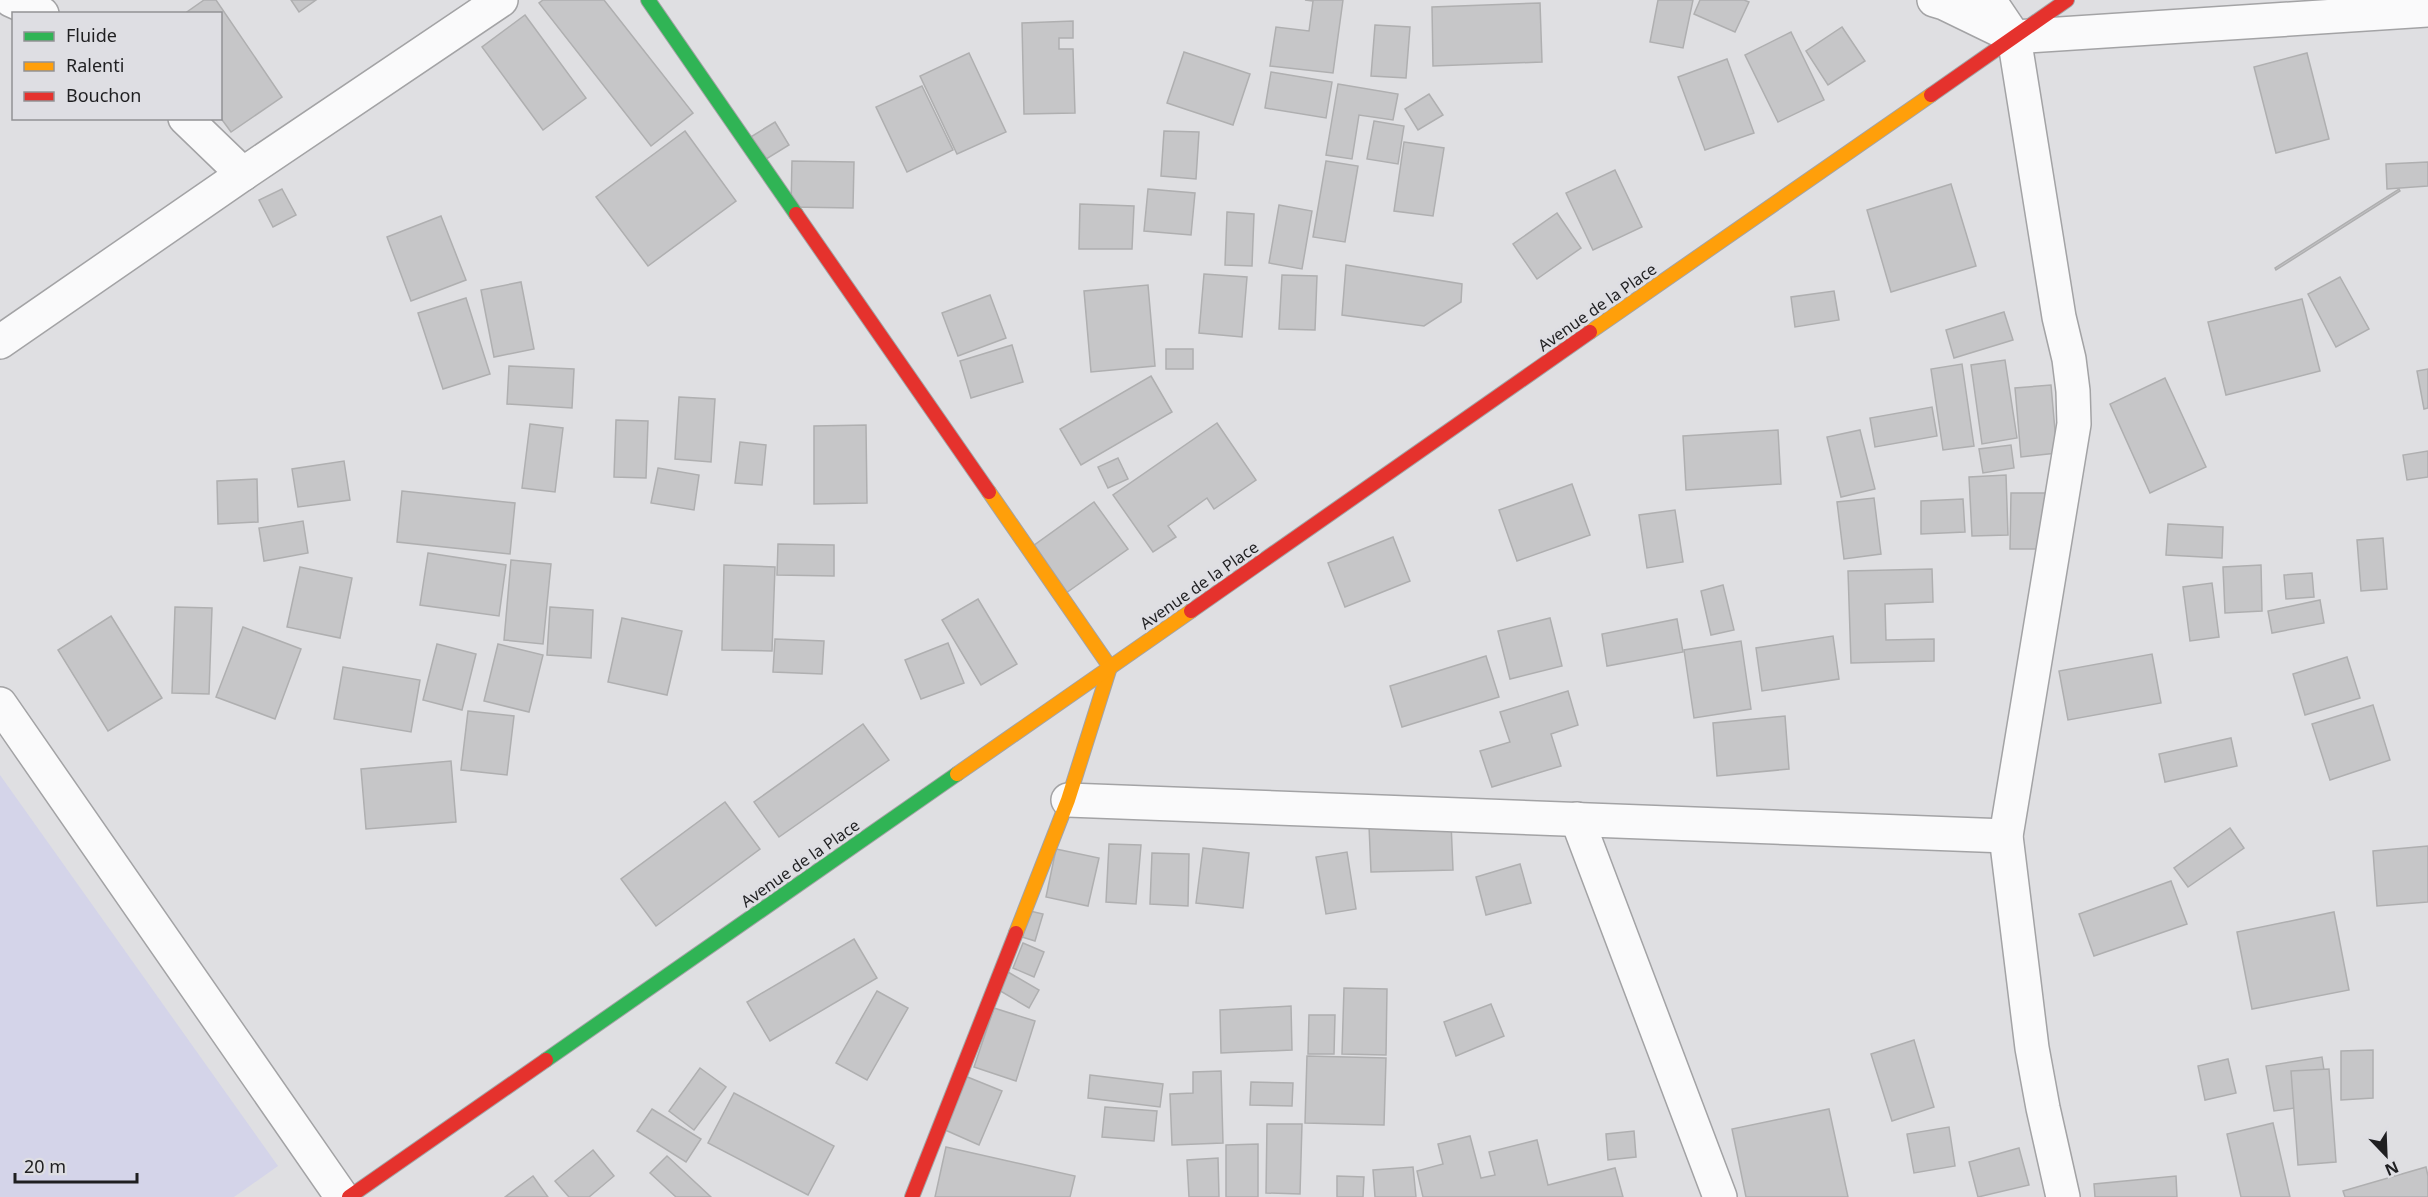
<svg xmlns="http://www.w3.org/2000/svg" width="2428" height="1197" viewBox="0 0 2428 1197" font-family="'Noto Sans',sans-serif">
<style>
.green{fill:#d4d4e9}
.building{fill:#c6c6c8;stroke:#afafb0;stroke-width:1.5}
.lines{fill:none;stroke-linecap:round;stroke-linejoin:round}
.street-casing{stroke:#a3a3a5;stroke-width:36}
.fast-casing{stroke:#a3a3a5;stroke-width:16}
.slow-casing{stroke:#a3a3a5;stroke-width:16}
.jam-casing{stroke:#a3a3a5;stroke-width:16}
.street{stroke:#fafafb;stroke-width:33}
.fast{stroke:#30b455;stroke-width:14}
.slow{stroke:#ff9f0a;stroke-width:14}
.jam{stroke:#e5322d;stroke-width:14}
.labels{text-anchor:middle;stroke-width:6;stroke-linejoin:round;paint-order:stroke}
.street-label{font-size:16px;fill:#1f1f21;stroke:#dedee3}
</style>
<rect width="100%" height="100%" fill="#dfdfe2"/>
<path class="green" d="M0,775L278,1166L234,1197H0Z"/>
<g class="building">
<path d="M204,0H216L282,97L231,132L220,117V14H184Z"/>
<path d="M291,0H316L299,12Z"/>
<path d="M543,0H604L693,113L651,146L539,3Z"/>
<path d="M1305,0H1343L1333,73L1270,66L1276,27L1309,31L1313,1Z"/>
<path d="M1658,0H1693L1683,48L1650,42Z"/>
<path d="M1700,0H1744L1749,2L1735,32L1694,14Z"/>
<path d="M1540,3L1542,62L1433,66L1432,7Z"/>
<path d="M525,15L586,98L543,130L482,47Z"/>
<path d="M1073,21V38H1059V49H1073L1075,113L1024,114L1022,23Z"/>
<path d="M1375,25L1410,27L1406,78L1371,76Z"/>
<path d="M1842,27L1865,61L1828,85L1806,51Z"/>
<path d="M1791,32L1824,100L1778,122L1745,55Z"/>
<path d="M1184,52L1250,74L1233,125L1167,103Z"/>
<path d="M969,53L1006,132L957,154L920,76Z"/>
<path d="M2307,53L2329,139L2276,153L2254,67Z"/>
<path d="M1727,59L1754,133L1705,150L1678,77Z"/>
<path d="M1271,72L1332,82L1326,118L1265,108Z"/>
<path d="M1338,84L1398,94L1393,120L1359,115L1352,159L1326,155Z"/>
<path d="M922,86L953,150L907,172L876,107Z"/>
<path d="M1429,94L1443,115L1418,130L1405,109Z"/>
<path d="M1374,121L1404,126L1398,164L1367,159Z"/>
<path d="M775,122L789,145L763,161L749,138Z"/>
<path d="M685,131L736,201L648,266L596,197Z"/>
<path d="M1164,131L1199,132L1196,179L1161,176Z"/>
<path d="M1404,142L1444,148L1433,216L1394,211Z"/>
<path d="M792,161L854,162L853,208L791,207Z"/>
<path d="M1326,161L1358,166L1345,242L1313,237Z"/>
<path d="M2428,162V186L2387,189L2386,164Z"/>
<path d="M1615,170L1642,227L1593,250L1566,193Z"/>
<path d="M1951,184L1976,266L1891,292L1867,210Z"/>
<path d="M282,189L296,215L273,227L259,200Z"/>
<path d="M1148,189L1195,193L1191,235L1144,231Z"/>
<path d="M2399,189L2400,191L2276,270L2275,268Z"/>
<path d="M1080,204L1134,206L1132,249H1079Z"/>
<path d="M1279,205L1312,211L1302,269L1269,263Z"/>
<path d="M1227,212L1254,214L1252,266L1225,265Z"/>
<path d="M1557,213L1581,248L1537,279L1513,244Z"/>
<path d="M441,216L466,280L411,301L387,237Z"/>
<path d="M1346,265L1462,284L1461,302L1424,326L1342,315Z"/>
<path d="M1204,274L1247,277L1242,337L1199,333Z"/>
<path d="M1282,275L1317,276L1315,330L1279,329Z"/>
<path d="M2340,277L2369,329L2336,347L2308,294Z"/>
<path d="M521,282L534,349L494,357L481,290Z"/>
<path d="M1148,285L1155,366L1091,372L1084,291Z"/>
<path d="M1834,291L1839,320L1795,327L1791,297Z"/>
<path d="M990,295L1006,338L958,356L942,313Z"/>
<path d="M466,298L490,374L443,389L418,313Z"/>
<path d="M2302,299L2320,371L2226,395L2208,322Z"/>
<path d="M2004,312L2013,340L1954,358L1946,330Z"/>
<path d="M1012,345L1023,382L971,398L960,361Z"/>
<rect x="1166" y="349" width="27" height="20"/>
<path d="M2005,360L2017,438L1982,444L1971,365Z"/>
<path d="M1962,364L1974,446L1943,450L1931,369Z"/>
<path d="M509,366L574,369L572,408L507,404Z"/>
<path d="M2428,369V408L2424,409L2417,371Z"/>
<path d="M1151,376L1172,412L1081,465L1060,429Z"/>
<path d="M2165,378L2206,467L2150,493L2110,404Z"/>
<path d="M2051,385L2057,453L2021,457L2015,388Z"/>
<path d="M679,397L715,399L711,462L675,459Z"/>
<path d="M1932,407L1937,436L1875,447L1870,418Z"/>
<path d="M616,420L648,421L646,478L614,477Z"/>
<path d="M1217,423L1256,480L1214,509L1207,498L1168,526L1176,537L1153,552L1113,495Z"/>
<path d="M530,424L563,428L555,492L522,488Z"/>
<path d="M866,425L867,503L814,504V426Z"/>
<path d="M1778,430L1781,484L1686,490L1683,436Z"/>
<path d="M1860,430L1875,489L1841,497L1827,437Z"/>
<path d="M740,442L766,445L762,485L735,483Z"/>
<path d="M2011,445L2014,468L1983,473L1979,449Z"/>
<path d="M2428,451V477L2407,480L2403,455Z"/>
<path d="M1118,458L1128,479L1108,488L1098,467Z"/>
<path d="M344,461L350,500L298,507L292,469Z"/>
<path d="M658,468L699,475L694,510L651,503Z"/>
<path d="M2006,475L2008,535L1972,536L1969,477Z"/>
<path d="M257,479L258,522L218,524L217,481Z"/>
<path d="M1572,484L1590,535L1517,561L1499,510Z"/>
<path d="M402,491L515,503L510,554L397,542Z"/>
<path d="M2011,493H2045L2044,549H2010Z"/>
<path d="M1874,498L1881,554L1844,559L1837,502Z"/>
<path d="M1963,499L1965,532L1921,534V501Z"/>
<path d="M1094,502L1128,549L1066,593L1033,546Z"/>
<path d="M1675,510L1683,562L1647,568L1639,515Z"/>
<path d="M303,521L308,553L264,561L259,528Z"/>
<path d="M2168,524L2223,527L2222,558L2166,555Z"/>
<path d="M1393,537L1410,581L1345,607L1328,563Z"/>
<path d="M2383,538L2387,589L2361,591L2357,540Z"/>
<path d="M778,544L834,545V576L777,575Z"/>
<path d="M428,553L506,565L499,616L420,605Z"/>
<path d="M511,560L551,564L543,644L504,640Z"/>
<path d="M724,565L775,567L772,651L722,650Z"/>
<path d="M2261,565L2262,611L2225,613L2223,567Z"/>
<path d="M300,567L352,578L340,638L287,627Z"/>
<path d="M1932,569L1933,602L1885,604L1886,640L1934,639V661L1851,663L1848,571Z"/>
<path d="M2312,573L2314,597L2286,599L2284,575Z"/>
<path d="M2212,583L2219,637L2190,641L2183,587Z"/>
<path d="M1723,585L1734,630L1711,635L1701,591Z"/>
<path d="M978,599L1017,664L981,685L942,620Z"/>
<path d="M2320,600L2324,623L2272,633L2268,611Z"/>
<path d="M175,607L212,608L209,694L172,693Z"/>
<path d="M550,607L593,610L591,658L547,655Z"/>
<path d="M111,616L162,698L108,731L58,650Z"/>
<path d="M622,618L682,631L667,695L608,682Z"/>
<path d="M1550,618L1562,666L1510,679L1498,631Z"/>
<path d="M1677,619L1683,652L1607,666L1602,634Z"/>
<path d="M243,627L301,649L275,719L216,697Z"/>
<path d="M1833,636L1839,679L1762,691L1756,648Z"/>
<path d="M775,639L824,641L822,674L773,672Z"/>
<path d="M1741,641L1751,709L1694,718L1684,650Z"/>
<path d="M948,643L964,683L921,699L905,660Z"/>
<path d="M437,644L476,654L462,710L423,700Z"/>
<path d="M498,644L543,655L529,712L484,701Z"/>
<path d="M2152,654L2161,703L2068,720L2059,671Z"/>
<path d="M1486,656L1499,697L1402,727L1390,686Z"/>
<path d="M2347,657L2360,698L2305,715L2293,674Z"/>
<path d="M343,667L420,680L411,732L334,719Z"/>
<path d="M1568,691L1578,725L1551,734L1561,766L1492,787L1480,751L1510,742L1500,712Z"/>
<path d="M2373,705L2390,760L2330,780L2312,724Z"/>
<path d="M468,711L514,716L507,775L461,770Z"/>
<path d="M1785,716L1789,769L1717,776L1713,723Z"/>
<path d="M863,724L889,760L779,837L754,802Z"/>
<path d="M2231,738L2237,766L2165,782L2159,754Z"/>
<path d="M451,761L456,822L366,829L361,769Z"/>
<path d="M725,802L760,849L656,926L621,879Z"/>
<path d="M1451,822L1453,870L1371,872L1369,826Z"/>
<path d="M2230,828L2244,848L2188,887L2174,868Z"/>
<path d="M1109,844L1141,845L1136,904L1106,902Z"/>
<path d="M2428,846V902L2377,906L2373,851Z"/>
<path d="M1203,848L1249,853L1243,908L1196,903Z"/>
<path d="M1056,849L1099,858L1088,906L1046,897Z"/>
<path d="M1347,852L1356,909L1326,914L1316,857Z"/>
<path d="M1152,853L1189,854L1188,906L1150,904Z"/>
<path d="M1520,864L1531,903L1486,915L1476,877Z"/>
<path d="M2171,881L2187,924L2094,956L2079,914Z"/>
<path d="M1030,911L1043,914L1035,941L1022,937Z"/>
<path d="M2334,912L2349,990L2252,1009L2237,932Z"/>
<path d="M854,939L877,978L770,1041L747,1002Z"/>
<path d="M1023,943L1044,952L1034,977L1013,968Z"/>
<path d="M1008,972L1039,990L1029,1008L997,989Z"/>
<path d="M1344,988L1387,989L1386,1055L1342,1054Z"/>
<path d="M877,991L908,1008L867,1080L836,1063Z"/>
<path d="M1491,1004L1504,1036L1456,1056L1444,1022Z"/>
<path d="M1291,1006L1292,1050L1221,1053L1220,1010Z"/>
<path d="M994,1008L1035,1021L1016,1081L974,1067Z"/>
<path d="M1309,1015H1335L1334,1054H1308Z"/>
<path d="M1914,1040L1934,1107L1892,1121L1871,1054Z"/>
<path d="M2373,1050V1098L2341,1100V1051Z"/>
<path d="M1307,1056L1386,1058L1384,1125L1305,1123Z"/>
<path d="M2322,1057L2329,1103L2274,1111L2266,1066Z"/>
<path d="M2228,1059L2236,1093L2205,1100L2198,1066Z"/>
<path d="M700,1068L726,1087L694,1130L669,1111Z"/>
<path d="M2329,1069L2336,1162L2298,1165L2291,1071Z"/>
<path d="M1221,1071L1223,1143L1172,1145L1170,1094L1193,1093V1072Z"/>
<path d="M1090,1075L1163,1084L1160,1107L1088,1098Z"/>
<path d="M965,1076L1002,1091L979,1145L943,1129Z"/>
<path d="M1251,1082L1293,1083L1292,1106L1250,1105Z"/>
<path d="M734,1093L834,1146L808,1195L708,1143Z"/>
<path d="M1105,1107L1157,1111L1154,1141L1102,1137Z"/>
<path d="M652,1109L701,1139L686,1162L637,1131Z"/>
<path d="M1829,1109L1848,1197H1746L1732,1129Z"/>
<path d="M2273,1123L2290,1197H2241L2227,1134Z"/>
<path d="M1267,1124H1302L1300,1194L1266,1193Z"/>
<path d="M1949,1127L1955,1166L1914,1173L1907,1134Z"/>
<path d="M1634,1131L1636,1157L1608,1160L1606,1134Z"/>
<path d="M1470,1136L1481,1178L1495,1175L1489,1152L1537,1140L1548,1185L1615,1168L1623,1197H1423L1417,1171L1443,1164L1438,1144Z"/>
<path d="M1258,1144V1197H1226V1145Z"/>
<path d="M946,1147L1075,1176L1070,1197H935Z"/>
<path d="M2019,1148L2029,1185L1978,1197L1969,1162Z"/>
<path d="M593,1150L614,1176L589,1197H569L555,1181Z"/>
<path d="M667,1156L711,1197H676L650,1173Z"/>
<path d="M1218,1158L1219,1197H1189L1187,1160Z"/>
<path d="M1413,1167L1416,1197H1375L1373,1170Z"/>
<path d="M2426,1167L2428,1176V1197H2345L2343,1191Z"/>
<path d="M533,1176L548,1197H505Z"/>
<path d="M1337,1176L1364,1177L1363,1197H1337Z"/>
<path d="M2176,1176L2177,1197H2095L2094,1184Z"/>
</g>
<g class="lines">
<defs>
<g id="street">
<path d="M11,0L42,14"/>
<path d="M1934,0L1944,3L2014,37L2428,10"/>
<path d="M1989,0L2014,37L2059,317L2069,359L2073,391L2074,424L2006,836L2032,1048L2043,1108L2063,1197"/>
<path d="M185,118L243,174"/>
<path d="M0,342L243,174L501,0"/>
<path d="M0,704L342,1197"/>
<path d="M1068,800L2006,836"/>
<path d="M1577,819L1720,1197"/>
</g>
<g id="fast">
<path d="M648,0L796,214"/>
<path d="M546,1060L957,774"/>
</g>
<g id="slow">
<path d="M1590,332L1931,95"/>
<path d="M989,492L1110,667L1068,800L1016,933"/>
<path d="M957,774L1191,611"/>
</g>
<g id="jam">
<path d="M1931,95L2067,0"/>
<path d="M796,214L989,492"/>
<path d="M1191,611L1590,332"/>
<path d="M349,1197L546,1060"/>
<path d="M912,1197L1016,933"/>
</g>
</defs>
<use href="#street" class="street-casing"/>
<use href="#fast" class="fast-casing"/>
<use href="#slow" class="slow-casing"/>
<use href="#jam" class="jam-casing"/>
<use href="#street" class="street"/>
<use href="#fast" class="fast"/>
<use href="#slow" class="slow"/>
<use href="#jam" class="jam"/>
</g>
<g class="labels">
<g class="street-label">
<text transform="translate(1597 307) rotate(-35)" y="6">Avenue de la Place</text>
<text transform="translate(1199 585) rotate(-35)" y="6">Avenue de la Place</text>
<text transform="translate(800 863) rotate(-35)" y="6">Avenue de la Place</text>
</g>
</g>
<rect x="12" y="12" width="210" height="108" fill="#dedee3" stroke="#929295" stroke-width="1.5"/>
<rect x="24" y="32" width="30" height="9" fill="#30b455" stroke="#929295" stroke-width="1.5"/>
<text x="66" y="42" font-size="18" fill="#1f1f21">Fluide</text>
<rect x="24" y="62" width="30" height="9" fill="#ff9f0a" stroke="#929295" stroke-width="1.5"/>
<text x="66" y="72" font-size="18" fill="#1f1f21">Ralenti</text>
<rect x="24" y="92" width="30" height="9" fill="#e5322d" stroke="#929295" stroke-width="1.5"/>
<text x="66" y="102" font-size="18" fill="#1f1f21">Bouchon</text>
<g transform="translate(2386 1155) rotate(157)" stroke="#dedee3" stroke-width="4.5" paint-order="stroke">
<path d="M0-4.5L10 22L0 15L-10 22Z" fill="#1f1f21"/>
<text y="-9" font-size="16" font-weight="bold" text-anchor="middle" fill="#1f1f21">N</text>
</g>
<path d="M15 1173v9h122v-9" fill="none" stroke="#1f1f21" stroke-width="3"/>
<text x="24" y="1173" font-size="18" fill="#1f1f21" stroke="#dedee3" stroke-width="4.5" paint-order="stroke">20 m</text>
</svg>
